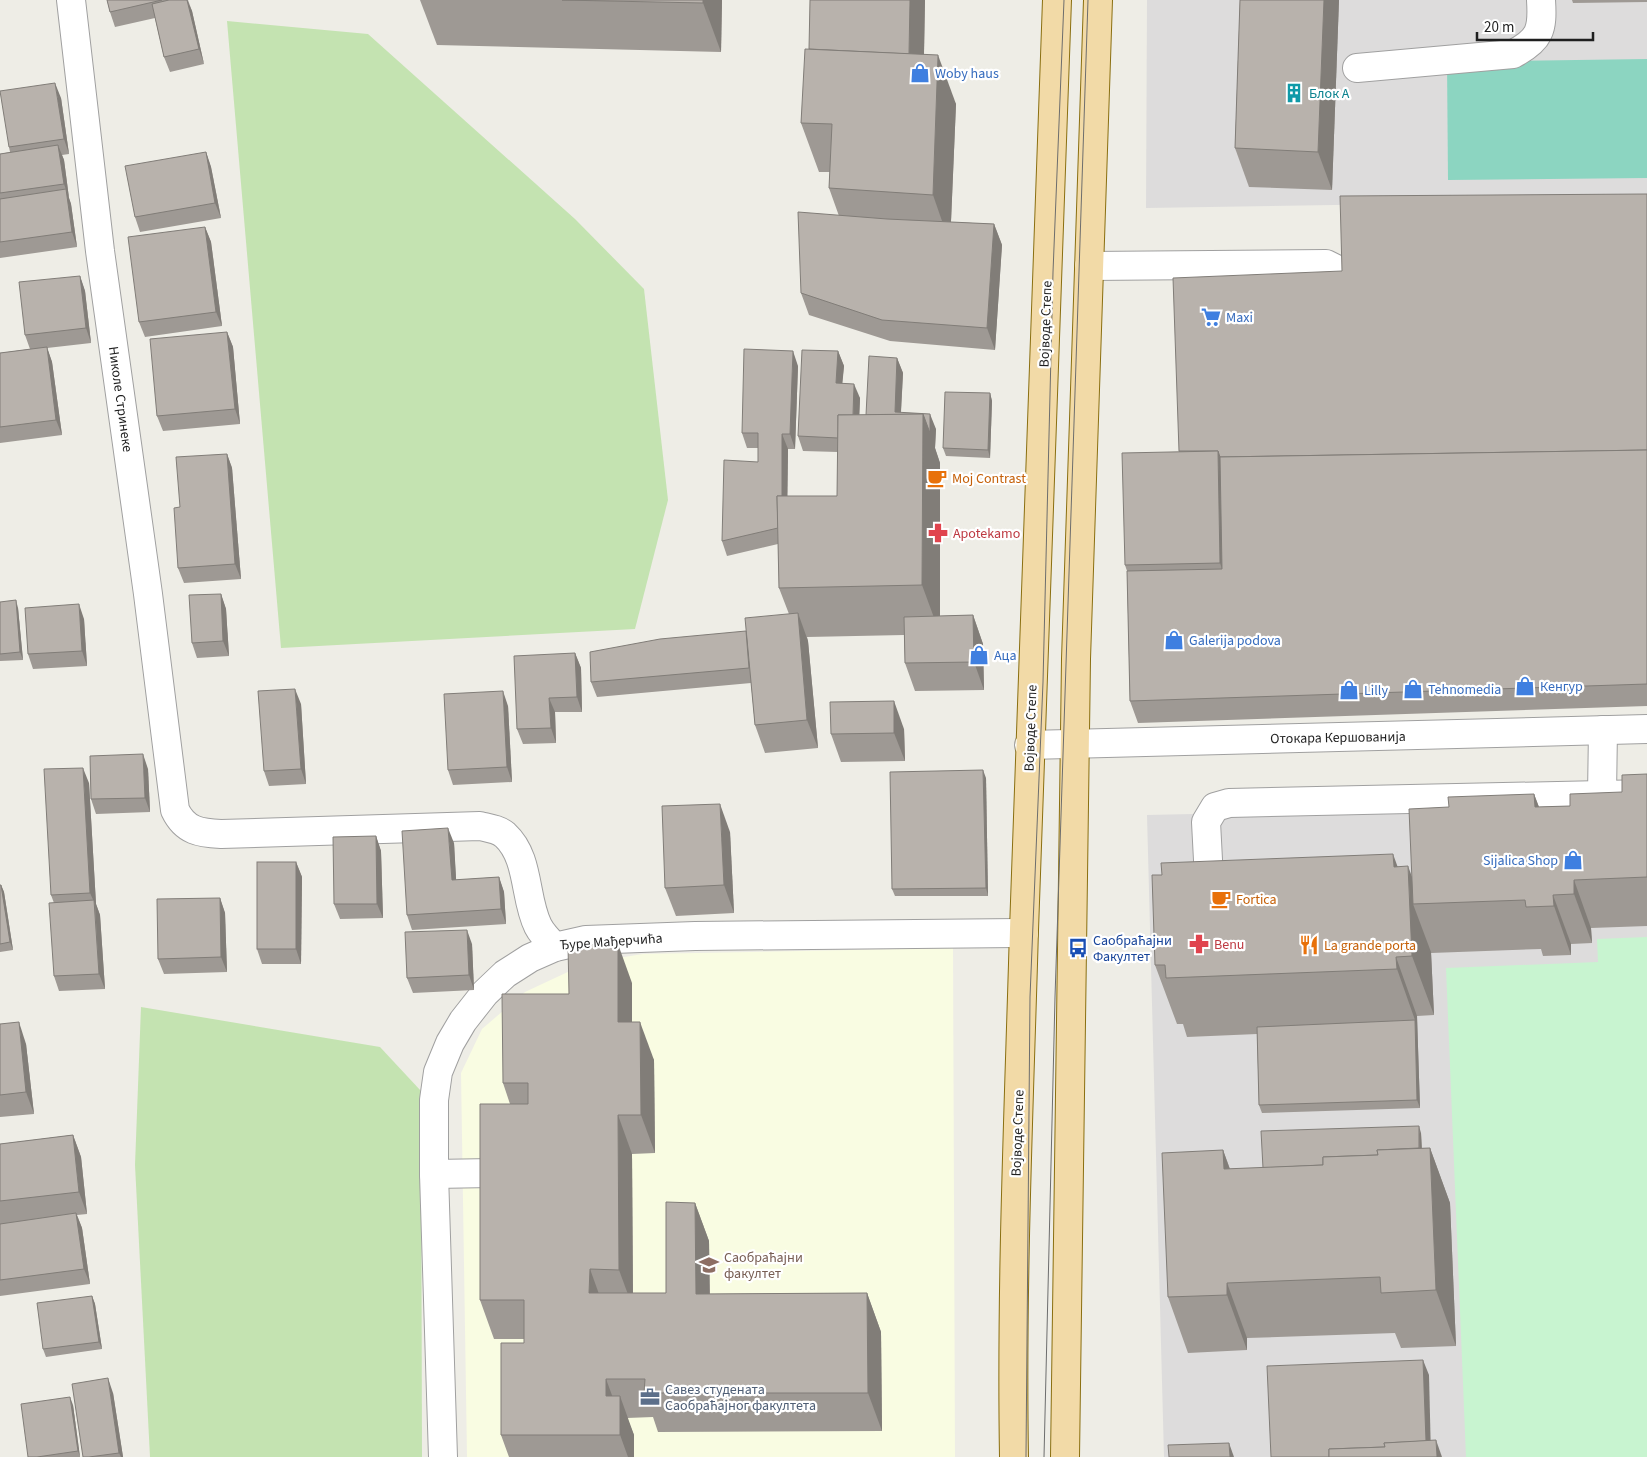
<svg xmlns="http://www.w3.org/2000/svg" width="1647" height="1457" viewBox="0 0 1647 1457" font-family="'Source Sans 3',sans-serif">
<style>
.residential{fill:#dddcdc}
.education{fill:#f9fce2}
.grass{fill:#c4e3b1}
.park{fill:#c8f4d0}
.pitch{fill:#8cd5c1}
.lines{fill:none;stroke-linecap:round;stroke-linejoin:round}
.minor-casing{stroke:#a0a0a0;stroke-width:30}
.major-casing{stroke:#8a6f10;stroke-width:30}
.minor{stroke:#fff;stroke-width:28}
.major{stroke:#f2daa7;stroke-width:28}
.tram{stroke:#6d6d6d;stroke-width:1}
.wall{fill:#9e9994}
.shaded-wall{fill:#817d78}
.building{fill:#b8b2ac;stroke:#817d78}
.labels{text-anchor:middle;stroke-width:4.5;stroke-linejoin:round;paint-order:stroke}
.shop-label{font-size:14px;fill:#366cbe;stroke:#fff;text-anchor:start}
.culture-label{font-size:14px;fill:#0d838f;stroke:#fff;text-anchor:start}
.street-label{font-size:14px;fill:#1f1f1f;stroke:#fff}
.food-label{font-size:14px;fill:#c56008;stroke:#fff;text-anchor:start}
.health-label{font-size:14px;fill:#be3a42;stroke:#fff;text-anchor:start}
.transit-label{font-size:14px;fill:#164399;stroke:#fff;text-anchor:start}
.education-label{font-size:14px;fill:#785e54;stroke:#fff;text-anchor:start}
.service-label{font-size:14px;fill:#4e5e75;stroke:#fff;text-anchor:start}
</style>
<rect width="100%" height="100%" fill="#eeede6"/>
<g class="residential">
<path d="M1147,0H1647V200L1146,208Z"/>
<path d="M1647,804V1457H1164L1147,815Z"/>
</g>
<path class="education" d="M953,948L955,1457H467L461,1073L482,1029L525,992L587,963L643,954Z"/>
<g class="grass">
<path d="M227,21L368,34L575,219L644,289L668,500L635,629L281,648Z"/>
<path d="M141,1007L380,1047L421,1091L422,1457H150L135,1165Z"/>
</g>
<path class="park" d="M1647,937V1457H1466L1446,968L1598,962L1597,939Z"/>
<path class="pitch" d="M1647,59V178L1448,180L1447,62Z"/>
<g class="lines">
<defs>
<g id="minor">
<path d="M71,0L100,251L148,594L175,810C185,831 200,833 221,834L480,826C488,828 498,829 505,835C530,858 524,898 538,926C542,934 549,941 555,947"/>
<path d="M1357,68L1513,54C1540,40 1543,30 1541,0"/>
<path d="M1089,266L1326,264L1334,268"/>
<path d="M1029,745L1647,729"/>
<path d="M1602,795L1603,730"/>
<path d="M1210,898L1206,822L1215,807L1229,803L1647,794"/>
<path d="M434,1174L492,1173"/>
<path d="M443,1457L434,1174V1100L438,1072L450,1043L463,1021L485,993L505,974L530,958L555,947L586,940L695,936L1024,933"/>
</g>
<g id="major">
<path d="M1014,1457C1011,1281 1019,1106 1024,930C1033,620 1045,310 1057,0"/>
<path d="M1065,1457L1076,659L1098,0"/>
</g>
</defs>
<use href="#minor" class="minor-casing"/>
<use href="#major" class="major-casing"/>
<use href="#minor" class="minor"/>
<use href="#major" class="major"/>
<g class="tram">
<path d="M1026,1457L1030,997L1043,682L1053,272L1064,0"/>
<path d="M1044,1457L1055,997L1088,0"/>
</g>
</g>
<g class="wall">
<path d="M107,0H188L192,11L204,64L170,72L164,57L155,18L115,27L110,12Z"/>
<path d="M420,0H722L721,52L437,45Z"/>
<path d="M925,0L924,54L956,104L951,222L994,224L1002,245L995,350L890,341L809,315L801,293L839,216L829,188L830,172H819L801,123L809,49Z"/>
<path d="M1240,0H1339L1332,190L1249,187L1235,148Z"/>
<path d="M1572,0H1647V2L1573,3Z"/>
<path d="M61,98L69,154L62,155L64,160L69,198L71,204L77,247L0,258V154L10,152L9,147Z"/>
<path d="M206,152L211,167L221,218L140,232L135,217Z"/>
<path d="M1647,194V706L1138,723L1130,701L1127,571L1125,565L1179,451L1342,271Z"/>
<path d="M205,227L211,242L222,326L145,337L139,322Z"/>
<path d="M80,276L85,291L91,343L47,348L52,362L62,435L0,443V353L30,349L25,335Z"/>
<path d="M227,332L233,347L240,424L163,431L157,416Z"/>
<path d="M838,351L844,366L842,383L860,398L859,415H866L897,358L903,373L901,413L936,429L935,448L940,463V616L973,615L983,644L984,690L915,691L905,663L904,635L807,637L808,641L818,748L765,753L755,725L751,683L597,697L591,682L746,631L789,614L779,588L778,544L727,556L722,541L758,462V448H747L742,433L798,366L795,449H788L787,496H837L838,452L803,451L798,436Z"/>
<path d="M990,393L992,401L990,458L946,456L943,448Z"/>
<path d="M227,454L232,468L241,579L184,583L178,568L180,507Z"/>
<path d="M221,594L226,609L229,656L197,658L192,643Z"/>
<path d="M0,602L18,608L23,660L0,661Z"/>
<path d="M84,619L87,666L33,669L28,654Z"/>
<path d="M575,653L581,668L582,712H555L556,743L523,744L517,729Z"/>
<path d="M301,704L306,784L269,786L264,771Z"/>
<path d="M508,706L512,782L453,785L448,770Z"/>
<path d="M904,729L905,761L841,762L831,734Z"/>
<path d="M148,769L150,812L96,814L91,799Z"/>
<path d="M1647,774V926L1591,928L1592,943L1571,944V955L1543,956L1541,949L1431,953V952L1434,1015L1417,1016L1420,1108L1262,1113L1259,1105L1257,1034L1187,1037L1183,1024H1177L1155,965L1397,866L1412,877L1449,807L1534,794L1539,807L1570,806L1622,792Z"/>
<path d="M986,778L988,896H895L892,889Z"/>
<path d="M89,783L96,904L100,915L105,989L59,991L54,976V903L51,895Z"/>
<path d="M730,832L734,913L676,916L665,888Z"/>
<path d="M376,836L381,851L383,918L340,919L334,904Z"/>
<path d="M454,843L456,880L499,877L504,892L506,924L412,930L407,915Z"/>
<path d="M296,862L302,877L301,964H262L257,949Z"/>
<path d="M0,885H1L4,892L13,950L0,952Z"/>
<path d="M220,898L225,913L227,972L164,974L158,959Z"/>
<path d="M472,944L474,990L413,993L407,978Z"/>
<path d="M632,983V1022L654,1060L655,1153L632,1154L633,1293H666L695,1203L709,1241L710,1294L867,1293L881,1332L882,1431L658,1432L653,1417L627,1418L634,1435V1457H509L501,1435L524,1343V1339H494L480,1300L510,1104L503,1083L569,994Z"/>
<path d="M0,1024L26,1044L34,1114L0,1117Z"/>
<path d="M1421,1133L1422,1148H1430L1450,1203L1456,1346L1401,1348L1395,1333L1247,1338V1350L1188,1353L1168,1297L1223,1150L1230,1169L1263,1168Z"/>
<path d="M73,1135L81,1157L87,1214L77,1215L82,1228L90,1284L0,1296V1144Z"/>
<path d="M92,1296L95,1304L102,1349L46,1357L43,1349Z"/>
<path d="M113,1393L123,1457H83Z"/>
<path d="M73,1405L80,1457H28Z"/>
</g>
<g class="shaded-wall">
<path d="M187,0L192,11L204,64L199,49Z"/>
<path d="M703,0H722L721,52L703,3Z"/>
<path d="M910,0H925L923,102L909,64Z"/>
<path d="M1324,0H1339L1332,190L1318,152Z"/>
<path d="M938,55L956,104L950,244L933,195Z"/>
<path d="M55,83L61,98L69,154L64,139Z"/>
<path d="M58,145L64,160L69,198L64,184Z"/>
<path d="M206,152L211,167L221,218L215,203Z"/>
<path d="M66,189L71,204L77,247L72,232Z"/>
<path d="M994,224L1002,245L995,350L987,328Z"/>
<path d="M205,227L211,242L222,326L216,312Z"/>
<path d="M80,276L85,291L91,343L86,328Z"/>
<path d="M227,332L233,347L240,424L235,409Z"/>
<path d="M47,347L52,362L62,435L56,420Z"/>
<path d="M793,351L798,366L795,449L790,434Z"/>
<path d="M838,351L844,366L841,398L836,383Z"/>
<path d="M897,358L903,373L900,427L895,412Z"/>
<path d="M854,384L860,398L858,453L853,438Z"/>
<path d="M990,393L992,401L990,458L988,450Z"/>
<path d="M923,414H930L936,429L935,448L940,463V634L922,585Z"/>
<path d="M782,434L788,449L787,542L781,527Z"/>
<path d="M1218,451L1228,479L1230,591L1220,563Z"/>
<path d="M227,454L232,468L241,579L235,564Z"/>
<path d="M221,594L226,609L229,656L223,641Z"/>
<path d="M16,600L18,608L23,660L20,652Z"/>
<path d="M79,604L84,619L87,666L82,651Z"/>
<path d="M798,613L808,641L818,748L807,720Z"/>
<path d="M973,615L983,644L984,690L974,662Z"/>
<path d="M575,653L581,668L582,712L577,697Z"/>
<path d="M295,689L301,704L306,784L301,769Z"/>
<path d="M503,691L508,706L512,782L507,767Z"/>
<path d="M549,698L555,712L556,743L551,728Z"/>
<path d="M894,701L904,729L905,761L894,733Z"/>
<path d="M143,754L148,769L150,812L145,798Z"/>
<path d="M83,768L89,783L96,904L100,915L105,989L99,974L95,904L90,893Z"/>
<path d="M983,770L986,778L988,896L986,888Z"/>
<path d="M1534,794L1552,842L1535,807Z"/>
<path d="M720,804L730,832L734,913L724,885Z"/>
<path d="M448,828L454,843L457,895L452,880Z"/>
<path d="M376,836L381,851L383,918L377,904Z"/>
<path d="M1393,854L1410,901L1408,866L1422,904H1413L1431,952L1434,1015L1412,956L1394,867Z"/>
<path d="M296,862L302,877L301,964L296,949Z"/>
<path d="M499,877L504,892L506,924L501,909Z"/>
<path d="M1574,880L1591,928L1592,943L1574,894Z"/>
<path d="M1,885L4,892L13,950L10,942Z"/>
<path d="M1553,895L1571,944V955L1554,906Z"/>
<path d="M220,898L225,913L227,972L221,957Z"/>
<path d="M467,930L472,944L474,990L469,975Z"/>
<path d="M618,944L632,983V1060L618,1022Z"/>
<path d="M1396,957L1417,1016L1420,1108L1417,1100L1415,1020L1397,969Z"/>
<path d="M19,1022L26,1044L34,1114L26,1092Z"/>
<path d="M640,1022L654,1060L655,1153L641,1115Z"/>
<path d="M618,1115L632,1154L633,1308L619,1270Z"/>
<path d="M1419,1126L1421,1133L1424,1204L1421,1197Z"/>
<path d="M73,1135L81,1157L87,1214L79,1192Z"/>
<path d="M1430,1148L1450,1203L1456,1346L1436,1290Z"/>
<path d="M1223,1150L1243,1206L1224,1169Z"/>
<path d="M695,1203L709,1241L710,1332L696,1294Z"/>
<path d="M76,1213L82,1228L90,1284L84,1269Z"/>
<path d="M590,1269L604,1308L589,1293Z"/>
<path d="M1227,1283L1247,1338V1350L1227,1295Z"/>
<path d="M867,1293L881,1332L882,1431L868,1393Z"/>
<path d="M92,1296L95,1304L102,1349L99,1342Z"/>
<path d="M1423,1360L1429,1375L1431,1457H1426Z"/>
<path d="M108,1378L113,1393L123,1457H121L119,1453Z"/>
<path d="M606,1379L620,1417V1396L634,1435V1457H628L606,1396Z"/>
<path d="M70,1397L73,1405L80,1457L78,1451Z"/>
<path d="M1436,1440L1442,1457H1437Z"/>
<path d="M1229,1443L1234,1457H1230Z"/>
</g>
<g class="building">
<path d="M107,0H162L110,12Z"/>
<path d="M169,0H187L199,49L164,57L152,4Z"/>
<path d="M562,0H703V3Z"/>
<path d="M810,0H910L909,54L809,49Z"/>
<path d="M1240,0H1324L1318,152L1235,148Z"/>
<path d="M805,49L938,55L933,195L829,188L832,124L801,123Z"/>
<path d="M55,83L64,139L9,147L0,91Z"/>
<path d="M58,145L64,184L0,193V154Z"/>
<path d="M206,152L215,203L135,217L125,166Z"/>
<path d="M66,189L72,232L0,242V199Z"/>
<path d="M1647,194V450L1220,457L1218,451H1179L1173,278L1342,271L1340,196Z"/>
<path d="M798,212L887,219L994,224L987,328L882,320L801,293Z"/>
<path d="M205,227L216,312L139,322L128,237Z"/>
<path d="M80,276L86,328L25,335L19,282Z"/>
<path d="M227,332L235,409L157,416L150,339Z"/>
<path d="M47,347L56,420L0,427V353Z"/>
<path d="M744,349L793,351L790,434H782V496H777L778,528L722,541L724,460L758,462V433H742Z"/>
<path d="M802,350L838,351L836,383L854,384L853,415H838V438L798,436Z"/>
<path d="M869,356L897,358L895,412L930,414V433L923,414L866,415Z"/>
<path d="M945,392L990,393L988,450L943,448Z"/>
<path d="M923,414L922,585L779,588L777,496H837L838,415Z"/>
<path d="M1647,450V684L1130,701L1127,571L1222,569L1220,457Z"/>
<path d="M1218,451L1220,563L1125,565L1122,453Z"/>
<path d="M227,454L235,564L178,568L174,508L180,507L176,457Z"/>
<path d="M221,594L223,641L192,643L189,595Z"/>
<path d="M16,600L20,652L0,654V602Z"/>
<path d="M79,604L82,651L28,654L25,608Z"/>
<path d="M798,613L807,720L755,725L745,618Z"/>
<path d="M973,615L974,662L905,663L904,617Z"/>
<path d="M746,631L749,668L591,682L590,652L660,639Z"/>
<path d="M575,653L577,697L549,698L551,728L517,729L514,656Z"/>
<path d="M295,689L301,769L264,771L258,691Z"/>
<path d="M503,691L507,767L448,770L444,694Z"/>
<path d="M894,701V733L831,734L830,702Z"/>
<path d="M143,754L145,798L91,799L90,756Z"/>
<path d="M83,768L90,893L51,895L44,769Z"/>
<path d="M983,770L986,888L892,889L890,772Z"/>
<path d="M1647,774V877L1574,880V894L1553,895L1554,906L1526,907L1525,900L1413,904L1409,809L1449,807L1448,797L1534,794L1535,807L1570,806V794L1622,792V775Z"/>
<path d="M720,804L724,885L665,888L662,806Z"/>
<path d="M448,828L452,880L499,877L501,909L407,915L402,831Z"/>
<path d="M376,836L377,904H334L333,837Z"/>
<path d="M1393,854L1394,867L1408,866L1412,956L1396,957L1397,969L1166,978L1165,965H1155L1152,875H1162L1161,863Z"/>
<rect x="257" y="862" width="39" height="87"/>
<path d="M0,885H1L10,942L0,944Z"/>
<path d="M220,898L221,957L158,959L157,899Z"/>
<path d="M94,900L99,974L54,976L49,903Z"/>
<path d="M467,930L469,975L407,978L405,932Z"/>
<path d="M618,944V1022H640L641,1115H618L619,1270L590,1269L589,1293H666V1202L695,1203L696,1294L867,1293L868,1393H644L645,1379H606V1396H620V1435H501V1343H524V1300H480V1104H528V1083H503L502,994H569L568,945Z"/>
<path d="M1415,1020L1417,1100L1259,1105L1257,1027Z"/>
<path d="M19,1022L26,1092L0,1095V1024Z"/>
<path d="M1419,1126V1148L1377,1150L1378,1155L1323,1157V1165L1263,1168L1261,1131Z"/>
<path d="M73,1135L79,1192L0,1201V1144Z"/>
<path d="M1430,1148L1436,1290L1381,1293L1380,1277L1227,1283V1295L1168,1297L1162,1153L1223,1150L1224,1169L1323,1165V1157L1378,1155L1377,1150Z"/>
<path d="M76,1213L84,1269L0,1280V1224Z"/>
<path d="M92,1296L99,1342L43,1349L37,1303Z"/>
<path d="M1423,1360L1426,1441L1384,1443L1385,1447L1329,1449V1457H1271L1267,1366Z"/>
<path d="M108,1378L119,1453L89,1457H83L72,1384Z"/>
<path d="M70,1397L78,1451L37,1457H28L21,1404Z"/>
<path d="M1436,1440L1437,1457H1329V1449L1385,1447L1384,1443Z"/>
<path d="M1229,1443L1230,1457H1169L1168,1445Z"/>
</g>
<defs>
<symbol id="shop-bare" viewBox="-9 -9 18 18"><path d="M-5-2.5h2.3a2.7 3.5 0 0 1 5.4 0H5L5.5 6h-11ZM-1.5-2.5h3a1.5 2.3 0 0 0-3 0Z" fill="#3f7fe0" stroke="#fff" stroke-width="2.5" paint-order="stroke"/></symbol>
<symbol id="building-bare" viewBox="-9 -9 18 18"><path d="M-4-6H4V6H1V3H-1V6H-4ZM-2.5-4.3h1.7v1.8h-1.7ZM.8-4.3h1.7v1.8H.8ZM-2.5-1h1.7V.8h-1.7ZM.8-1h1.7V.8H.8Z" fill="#0f9aa8" stroke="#fff" stroke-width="2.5" paint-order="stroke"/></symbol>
<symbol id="supermarket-bare" viewBox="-9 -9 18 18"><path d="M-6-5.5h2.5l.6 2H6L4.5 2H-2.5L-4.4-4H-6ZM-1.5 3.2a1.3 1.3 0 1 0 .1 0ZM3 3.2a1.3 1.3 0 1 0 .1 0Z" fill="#3f7fe0" stroke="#fff" stroke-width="2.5" paint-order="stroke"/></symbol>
<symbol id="cafe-bare" viewBox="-9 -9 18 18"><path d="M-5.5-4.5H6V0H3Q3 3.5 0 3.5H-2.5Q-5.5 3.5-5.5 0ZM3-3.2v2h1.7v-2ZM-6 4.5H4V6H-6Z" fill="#e8710a" stroke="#fff" stroke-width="2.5" paint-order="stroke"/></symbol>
<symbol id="pharmacy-bare" viewBox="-9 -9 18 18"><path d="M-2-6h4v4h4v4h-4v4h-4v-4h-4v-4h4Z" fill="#e0444e" stroke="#fff" stroke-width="2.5" paint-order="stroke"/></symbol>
<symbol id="restaurant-bare" viewBox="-9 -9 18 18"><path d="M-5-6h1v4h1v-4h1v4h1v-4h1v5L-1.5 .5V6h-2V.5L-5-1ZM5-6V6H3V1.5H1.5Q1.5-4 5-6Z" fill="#e8710a" stroke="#fff" stroke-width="2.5" paint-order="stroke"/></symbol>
<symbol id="bus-bare" viewBox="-9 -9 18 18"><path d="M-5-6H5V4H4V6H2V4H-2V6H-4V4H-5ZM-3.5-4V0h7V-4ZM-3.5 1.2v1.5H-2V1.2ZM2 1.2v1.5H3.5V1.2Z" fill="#1a4fb4" stroke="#fff" stroke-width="2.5" paint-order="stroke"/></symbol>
<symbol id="university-bare" viewBox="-9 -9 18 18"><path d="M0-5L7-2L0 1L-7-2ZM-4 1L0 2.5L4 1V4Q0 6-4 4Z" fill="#8d6e63" stroke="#fff" stroke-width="2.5" paint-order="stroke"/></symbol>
<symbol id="office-bare" viewBox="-9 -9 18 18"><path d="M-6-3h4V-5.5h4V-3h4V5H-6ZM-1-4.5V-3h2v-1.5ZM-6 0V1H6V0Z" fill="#5c6f8a" stroke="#fff" stroke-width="2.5" paint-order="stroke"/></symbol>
</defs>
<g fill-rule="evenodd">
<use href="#shop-bare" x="906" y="59" width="28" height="28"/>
<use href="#building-bare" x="1280" y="79" width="28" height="28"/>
<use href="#supermarket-bare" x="1197" y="303" width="28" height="28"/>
<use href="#cafe-bare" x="923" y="464" width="28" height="28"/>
<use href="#pharmacy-bare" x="924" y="519" width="28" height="28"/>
<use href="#shop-bare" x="1160" y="626" width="28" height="28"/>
<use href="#shop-bare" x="965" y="641" width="28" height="28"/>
<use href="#shop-bare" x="1511" y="672" width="28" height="28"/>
<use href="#shop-bare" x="1399" y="675" width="28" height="28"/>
<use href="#shop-bare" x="1335" y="676" width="28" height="28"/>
<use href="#shop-bare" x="1559" y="846" width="28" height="28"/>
<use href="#cafe-bare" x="1207" y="885" width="28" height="28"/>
<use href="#pharmacy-bare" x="1185" y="930" width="28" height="28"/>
<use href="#restaurant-bare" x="1295" y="931" width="28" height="28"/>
<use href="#bus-bare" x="1064" y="934" width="28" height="28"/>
<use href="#university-bare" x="695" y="1251" width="28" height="28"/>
<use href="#office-bare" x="636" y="1383" width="28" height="28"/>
</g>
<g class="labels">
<g class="shop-label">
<text x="935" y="78">Woby haus</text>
<text x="1226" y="322">Maxi</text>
<text x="1189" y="645">Galerija podova</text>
<text x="994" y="660">Аца</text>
<text x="1540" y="691">Кенгур</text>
<text x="1428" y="694">Tehnomedia</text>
<text x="1364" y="695">Lilly</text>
<text x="1558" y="865" text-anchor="end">Sijalica Shop</text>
</g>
<g class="culture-label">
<text x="1309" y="98">Блок А</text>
</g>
<g class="street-label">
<text transform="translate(1045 324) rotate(-88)" y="5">Војводе Степе</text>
<text transform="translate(121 399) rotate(82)" y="5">Николе Стринеке</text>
<text transform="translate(1030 728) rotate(-88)" y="5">Војводе Степе</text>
<text transform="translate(1338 737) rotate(-1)" y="5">Отокара Кершованија</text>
<text transform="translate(611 941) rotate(-4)" y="5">Ђуре Мађерчића</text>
<text transform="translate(1017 1133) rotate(-88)" y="5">Војводе Степе</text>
</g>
<g class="food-label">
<text x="952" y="483">Moj Contrast</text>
<text x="1236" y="904">Fortica</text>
<text x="1324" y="950">La grande porta</text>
</g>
<g class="health-label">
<text x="953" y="538">Apotekamo</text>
<text x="1214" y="949">Benu</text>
</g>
<g class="transit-label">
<text x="1093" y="945">Саобраћајни<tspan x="1093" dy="16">Факултет</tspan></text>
</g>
<g class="education-label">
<text x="724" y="1262">Саобраћајни<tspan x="724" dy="16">факултет</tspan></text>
</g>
<g class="service-label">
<text x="665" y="1394">Савез студената<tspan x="665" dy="16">Саобраћајног факултета</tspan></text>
</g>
</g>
<path d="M1477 32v8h116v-8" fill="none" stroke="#1f1f1f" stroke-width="2.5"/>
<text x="1484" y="32" font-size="15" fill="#1f1f1f" stroke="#ffffff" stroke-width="4" paint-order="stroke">20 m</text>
</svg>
